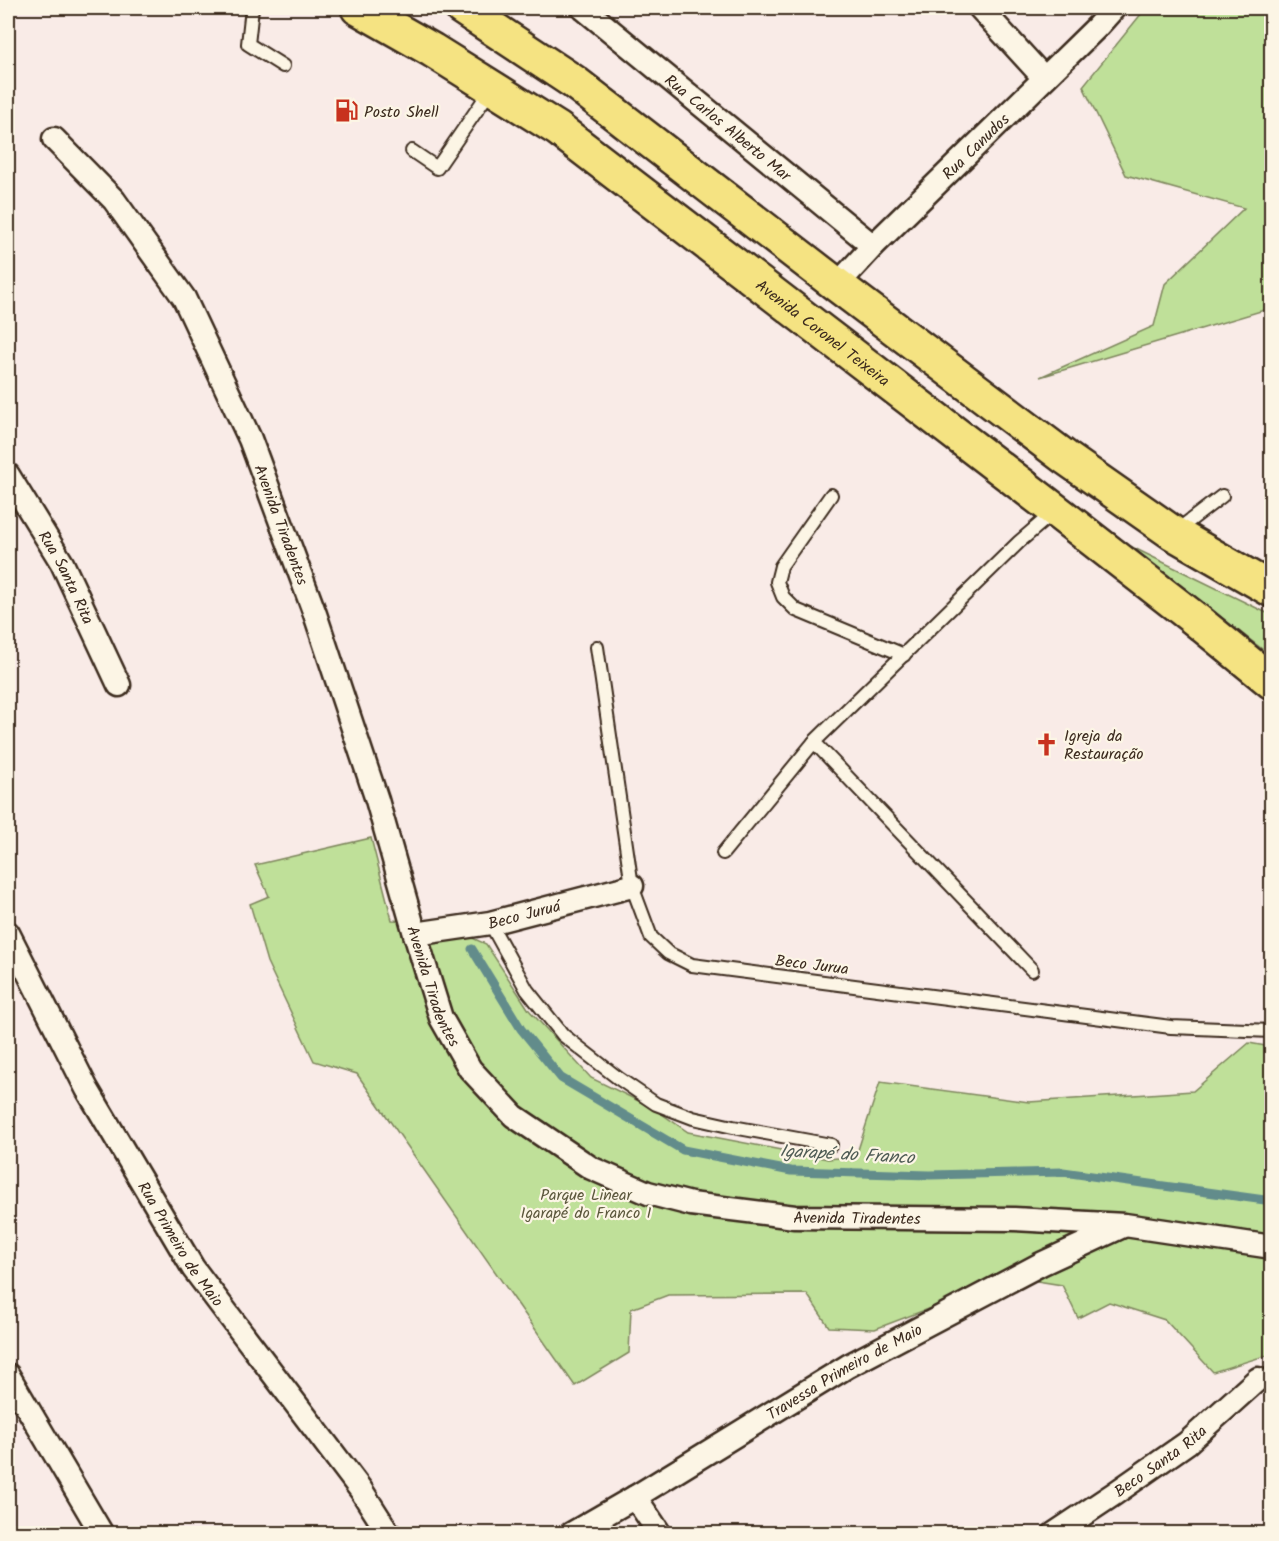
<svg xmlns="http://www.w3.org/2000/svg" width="1279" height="1541" viewBox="0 0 1279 1541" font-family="Kalam,sans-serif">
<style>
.green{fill:#bfe099;stroke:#7d855c;stroke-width:1.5}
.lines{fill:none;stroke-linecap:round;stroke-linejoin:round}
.stream{stroke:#628c8b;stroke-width:9}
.service-casing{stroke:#3b2a1e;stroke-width:16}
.minor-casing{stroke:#3b2a1e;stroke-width:27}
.trunk-casing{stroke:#3b2a1e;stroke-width:38}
.service{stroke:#fcf5e5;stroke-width:12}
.minor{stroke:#fcf5e5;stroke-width:22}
.trunk{stroke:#f5e382;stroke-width:33}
.labels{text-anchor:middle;stroke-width:4.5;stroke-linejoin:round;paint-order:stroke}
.poi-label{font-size:16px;fill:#3b2a1e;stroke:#fcf5e5;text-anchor:start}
.street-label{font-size:16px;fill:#3b2a1e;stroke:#fcf5e5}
.park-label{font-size:16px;fill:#5c583d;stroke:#fcf5e5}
.water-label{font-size:18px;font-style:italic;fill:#4e5b54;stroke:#fcf5e5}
</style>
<rect width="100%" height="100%" fill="#f9ebe7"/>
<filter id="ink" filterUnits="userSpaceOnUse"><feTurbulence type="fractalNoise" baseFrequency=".0167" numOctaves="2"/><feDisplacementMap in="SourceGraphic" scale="12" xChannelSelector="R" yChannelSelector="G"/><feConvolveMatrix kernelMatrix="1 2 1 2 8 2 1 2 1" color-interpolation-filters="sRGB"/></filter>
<g filter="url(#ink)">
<g class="green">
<path d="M1146,8H1271V308L1040,377L1154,326L1165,284L1244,208L1126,175L1083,86Z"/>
<path d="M1130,546L1271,615V656Z"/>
<path d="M371,838L392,920L436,922L486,944L529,1010L591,1078L653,1108L688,1132L828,1159L856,1156L880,1082L1029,1102L1193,1091L1249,1043L1271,1047V1354L1213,1372L1165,1320L1109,1302L1078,1318L1062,1285L1012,1277L875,1329L829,1327L807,1294L668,1295L631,1309L629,1353L575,1386L357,1074L314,1061L267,962L250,904L269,896L255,865Z"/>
</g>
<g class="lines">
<path class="stream" d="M472,949L521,1029L561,1078L683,1150L791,1171L930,1175L1063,1172L1272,1201"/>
<defs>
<g id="service">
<path d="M252,8L248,44L283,66"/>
<path d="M412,151L437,168L492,88"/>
<path d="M831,495L781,566L777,582L783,597L796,610L904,655"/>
<path d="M1175,532L1222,496"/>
<path d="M597,647L632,886L651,937L668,953L692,965L1171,1027L1272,1031"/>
<path d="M723,853L814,742"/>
<path d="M490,923L527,990L563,1035L618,1078L656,1104L693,1118L733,1127L831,1145"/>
<path d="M1032,970L814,742L1019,542L1055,511"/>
</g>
<g id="minor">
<path id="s1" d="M583,8L873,246"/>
<path d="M980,8L1044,78"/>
<path id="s2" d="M54,139L114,200L184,298L250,439L315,614L377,800L415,934L441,1018L470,1069L514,1116L591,1168L648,1193L691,1204L795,1217L1014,1219L1125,1225L1272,1247"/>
<path id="s3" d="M837,285L873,246L1096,28L1114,8"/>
<path id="s4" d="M8,475L62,563L119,685"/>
<path id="s5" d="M8,933L87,1089L193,1268L361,1490L389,1534"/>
<path id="s6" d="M415,934L490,923L632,886"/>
<path d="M8,1375L102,1534"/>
<path d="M635,1497L660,1534"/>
<path id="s7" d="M571,1534L635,1497L848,1366L1041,1264L1123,1226"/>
<path id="s8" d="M1054,1534L1114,1494L1187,1443L1258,1379"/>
</g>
<g id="trunk">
<path id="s9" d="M358,8L432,50L558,129L1056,511L1195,619L1272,682"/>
<path d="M462,8L574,82L837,285L1066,458L1173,533L1272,590"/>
</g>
</defs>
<use href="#service" class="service-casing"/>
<use href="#minor" class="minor-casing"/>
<use href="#trunk" class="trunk-casing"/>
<use href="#service" class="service"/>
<use href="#minor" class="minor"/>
<use href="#trunk" class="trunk"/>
</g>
</g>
<defs>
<symbol id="fuel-bare" viewBox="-9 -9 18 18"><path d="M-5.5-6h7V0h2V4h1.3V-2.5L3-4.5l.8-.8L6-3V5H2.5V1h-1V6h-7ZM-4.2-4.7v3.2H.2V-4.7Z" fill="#c8321e" stroke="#fcf5e5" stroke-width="2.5" paint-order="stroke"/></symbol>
<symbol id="church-bare" viewBox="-9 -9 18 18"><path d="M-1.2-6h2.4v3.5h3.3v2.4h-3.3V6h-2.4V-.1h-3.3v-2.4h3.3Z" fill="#c8321e" stroke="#fcf5e5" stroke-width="2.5" paint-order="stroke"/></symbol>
</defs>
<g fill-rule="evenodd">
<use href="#fuel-bare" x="330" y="94" width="33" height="33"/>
<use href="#church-bare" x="1030" y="728" width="33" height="33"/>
</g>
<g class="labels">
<g class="poi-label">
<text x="364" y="117">Posto Shell</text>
<text x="1064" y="741">Igreja da<tspan x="1064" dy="18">Restauração</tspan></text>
</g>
<g class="street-label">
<text dy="6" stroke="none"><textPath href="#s1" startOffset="188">Rua Carlos Alberto Mar</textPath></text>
<text dy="6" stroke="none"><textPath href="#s3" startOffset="196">Rua Canudos</textPath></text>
<text dy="6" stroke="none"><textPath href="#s9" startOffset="568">Avenida Coronel Teixeira</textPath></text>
<text dy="6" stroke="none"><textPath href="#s2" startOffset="453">Avenida Tiradentes</textPath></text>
<text dy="6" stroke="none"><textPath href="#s4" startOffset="118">Rua Santa Rita</textPath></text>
<text dy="6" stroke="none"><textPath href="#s6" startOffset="111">Beco Juruá</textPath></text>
<text transform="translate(812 964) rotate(7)" y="6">Beco Jurua</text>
<text dy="6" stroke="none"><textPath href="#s2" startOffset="939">Avenida Tiradentes</textPath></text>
<text dy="6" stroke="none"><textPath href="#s2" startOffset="1461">Avenida Tiradentes</textPath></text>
<text dy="6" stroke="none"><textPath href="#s5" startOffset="356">Rua Primeiro de Maio</textPath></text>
<text dy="6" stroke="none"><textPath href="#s7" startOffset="318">Travessa Primeiro de Maio</textPath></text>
<text dy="6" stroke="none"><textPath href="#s8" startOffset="129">Beco Santa Rita</textPath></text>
</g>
<g class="park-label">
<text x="586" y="1200">Parque Linear<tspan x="586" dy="18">Igarapé do Franco I</tspan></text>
</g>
<g class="water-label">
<text transform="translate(847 1154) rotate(3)" y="6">Igarapé do Franco</text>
</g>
</g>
<rect width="1279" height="1541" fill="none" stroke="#fcf5e5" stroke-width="30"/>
<rect x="15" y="15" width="1249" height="1511" fill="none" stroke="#3b2a1e" stroke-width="2" filter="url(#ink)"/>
</svg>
